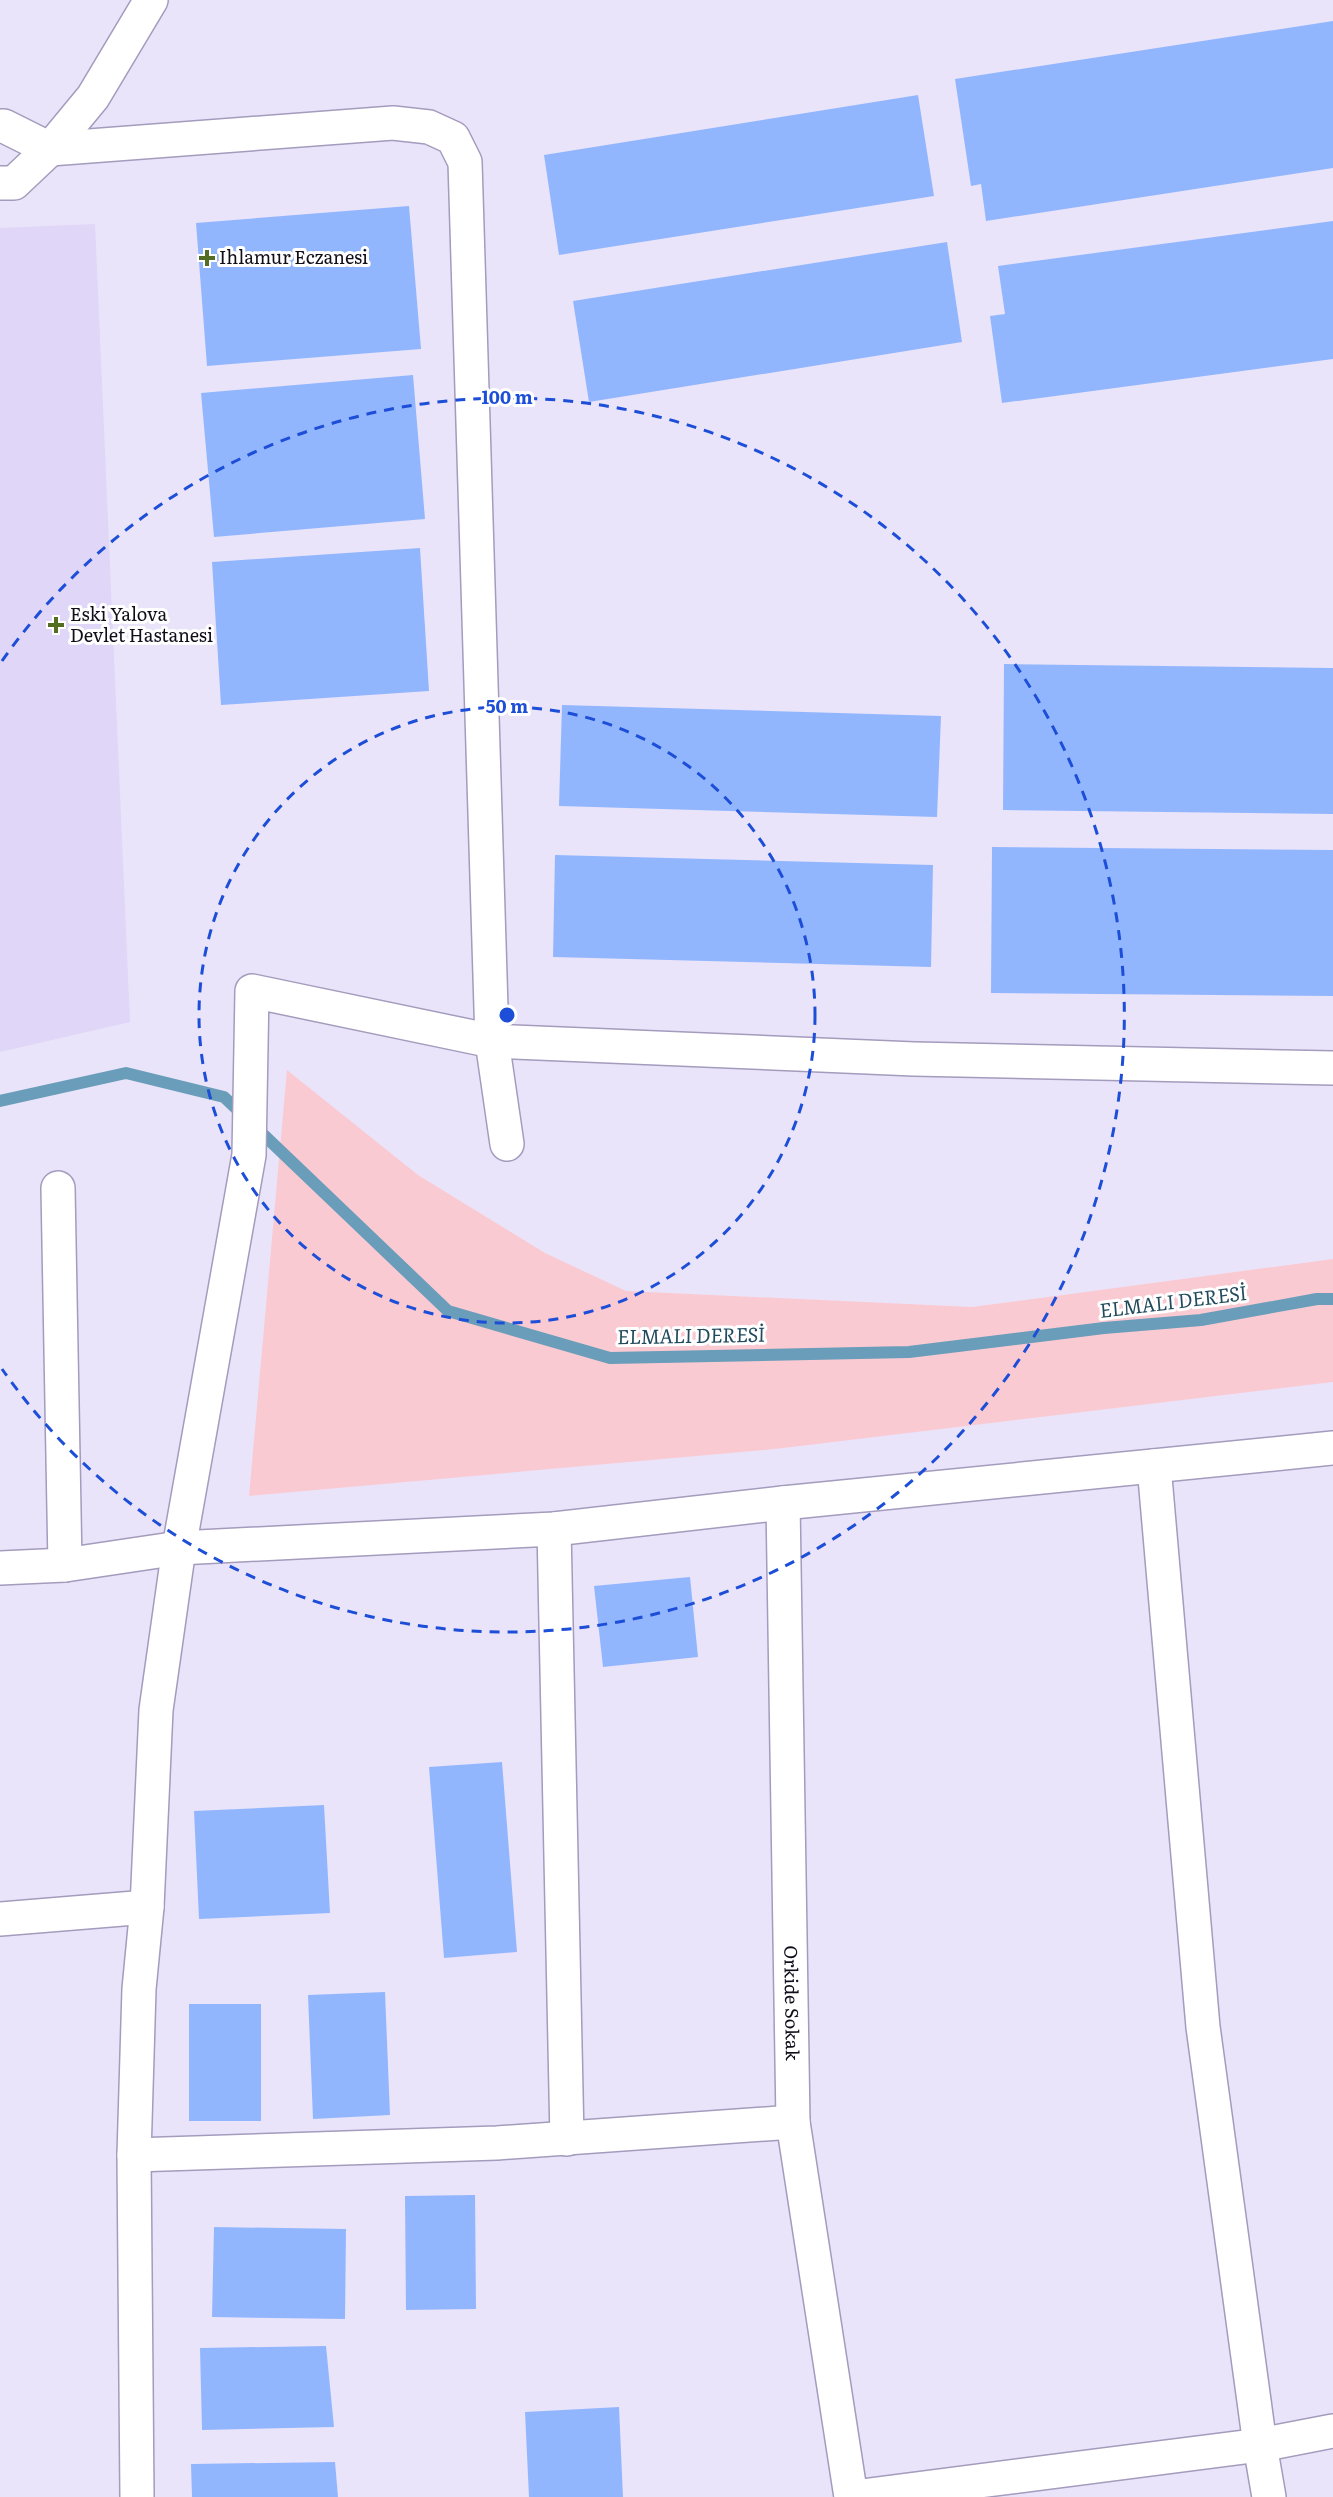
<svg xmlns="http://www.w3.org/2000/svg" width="1333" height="2497" viewBox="0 0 1333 2497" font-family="Literata,serif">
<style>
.built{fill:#dfd6f8}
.green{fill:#facad3}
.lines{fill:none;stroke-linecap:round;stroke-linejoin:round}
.stream{stroke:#6a9db9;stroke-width:12}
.building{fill:#92b6fe}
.minor-casing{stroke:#a49bbd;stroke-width:36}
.minor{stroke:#fff;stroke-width:33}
.ring{fill:none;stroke:#1d4ed8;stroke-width:3;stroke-dasharray:10 8}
.poi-dot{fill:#536e22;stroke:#fff;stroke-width:2}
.labels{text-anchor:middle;stroke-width:6;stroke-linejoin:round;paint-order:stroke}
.poi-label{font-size:18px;fill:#110e1a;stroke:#fff;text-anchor:start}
.street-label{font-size:18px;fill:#110e1a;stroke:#fff}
.water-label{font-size:20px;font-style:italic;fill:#214b5d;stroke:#fff}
.centre{fill:#1d4ed8;stroke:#fff;stroke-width:3}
.ring-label{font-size:18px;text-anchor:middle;font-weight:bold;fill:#1d4ed8;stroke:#fff;stroke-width:6;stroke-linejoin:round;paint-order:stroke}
</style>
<rect width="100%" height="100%" fill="#eae4fa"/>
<path class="built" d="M95,224L130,1022L0,1052V228Z"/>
<path class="green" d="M287,1070L418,1175L545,1253L626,1291L972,1307L1333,1259V1382L775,1449L249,1496Z"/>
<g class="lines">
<path class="stream" d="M0,1101L126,1073L224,1097L448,1311L610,1358L909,1352L1104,1328L1201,1320L1317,1299H1333"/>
</g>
<g class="building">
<path d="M1333,21V168L986,221L981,184L971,186L955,79Z"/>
<path d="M918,95L934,196L559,255L544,155Z"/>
<path d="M409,206L421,349L207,366L196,223Z"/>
<path d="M1333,221V359L1002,403L990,316L1005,314L998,266Z"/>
<path d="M947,242L962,342L589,402L573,301Z"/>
<path d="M413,375L425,519L214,537L201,393Z"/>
<path d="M420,548L429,691L221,705L212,562Z"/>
<path d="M1004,664L1333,668V814L1003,810Z"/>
<path d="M562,705L941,716L937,817L559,806Z"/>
<path d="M992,847L1333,850V996L991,993Z"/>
<path d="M555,855L933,865L931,967L553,957Z"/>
<path d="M690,1577L698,1657L603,1667L594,1586Z"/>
<path d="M502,1762L517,1952L444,1958L429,1767Z"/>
<path d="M324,1805L330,1913L199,1919L194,1811Z"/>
<path d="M385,1992L390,2115L313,2119L308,1995Z"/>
<rect x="189" y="2004" width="72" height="117"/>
<path d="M475,2195L476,2309L406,2310L405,2196Z"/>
<path d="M214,2227L346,2229L345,2319L212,2317Z"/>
<path d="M326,2346L334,2427L202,2430L200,2348Z"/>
<path d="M619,2407L623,2497H529L525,2412Z"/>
<path d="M335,2462L338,2497H192L191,2464Z"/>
</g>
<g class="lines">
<defs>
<g id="minor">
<path d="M0,126H4L50,149L393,123L429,127L453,138L465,162L492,1041L507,1144"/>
<path d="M0,183H14L50,149L93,97L151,0"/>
<path d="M58,1188L65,1565"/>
<path d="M1154,1466L1203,2027L1260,2445L1269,2497"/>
<path id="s1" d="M783,1503L793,2122L851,2497"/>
<path d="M554,1529L567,2139"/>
<path d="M0,1568L65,1565L179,1548L554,1529L783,1503L1333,1448"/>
<path d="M0,1919L147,1907"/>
<path d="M134,2155L497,2143L793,2122"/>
<path d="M137,2497L134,2155L139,1989L147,1907L156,1710L179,1548L249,1155L252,991L492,1041L914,1059L1333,1068"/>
<path d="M854,2497L1260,2445L1333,2431"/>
</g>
</defs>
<use href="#minor" class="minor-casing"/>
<use href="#minor" class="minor"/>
</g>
<g class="ring">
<circle cx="507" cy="1015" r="308"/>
<path d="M2 661A617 617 0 1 1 2 1369"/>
</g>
<g class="poi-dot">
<path d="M204 249h6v6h6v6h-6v6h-6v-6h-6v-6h6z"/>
<path d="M53 616h6v6h6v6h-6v6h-6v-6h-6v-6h6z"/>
</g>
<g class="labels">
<g class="poi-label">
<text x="219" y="264">Ihlamur Eczanesi</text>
<text x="70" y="621">Eski Yalova<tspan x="70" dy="21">Devlet Hastanesi</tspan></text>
</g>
<g class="street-label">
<text dy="6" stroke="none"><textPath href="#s1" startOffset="500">Orkide Sokak</textPath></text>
</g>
<g class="water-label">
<text transform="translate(1173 1302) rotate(-7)" y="7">ELMALI DERESİ</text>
<text transform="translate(691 1336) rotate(-1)" y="7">ELMALI DERESİ</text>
</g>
</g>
<circle cx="507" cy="1015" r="9" class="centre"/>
<g class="ring-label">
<text x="507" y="404">100 m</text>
<text x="507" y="713">50 m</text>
</g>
</svg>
